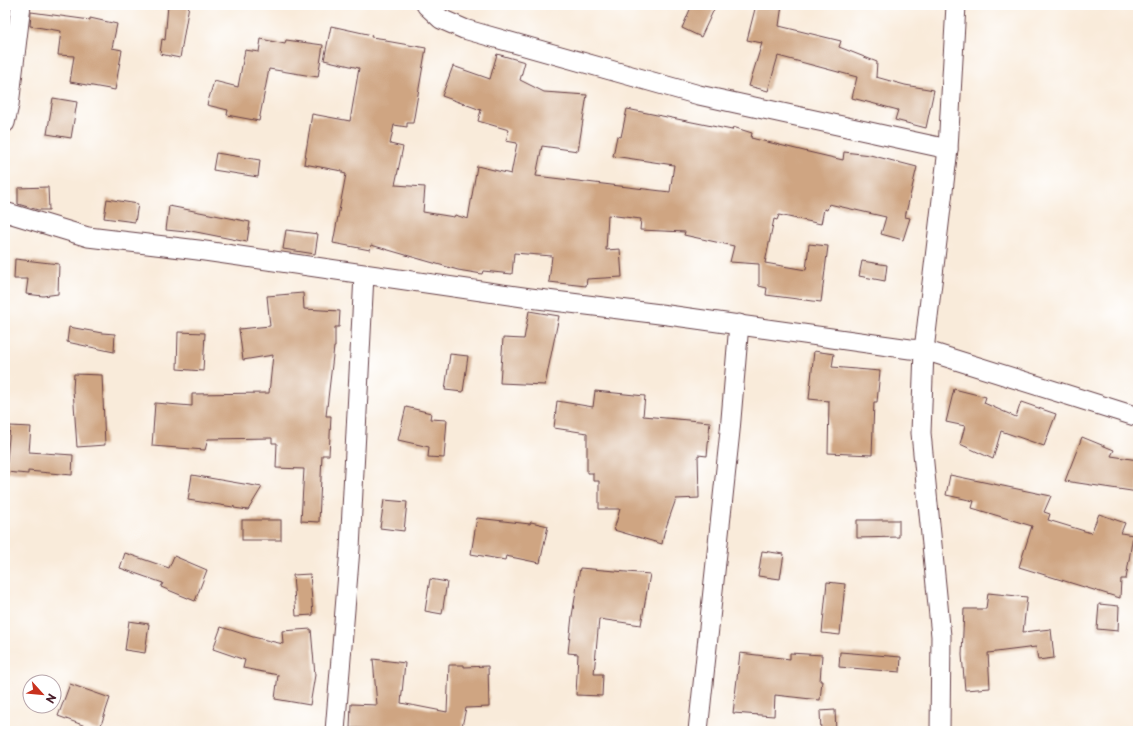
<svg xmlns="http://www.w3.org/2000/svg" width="1143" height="736" viewBox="0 0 1143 736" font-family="'Playpen Sans',sans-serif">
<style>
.building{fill:#cfa582}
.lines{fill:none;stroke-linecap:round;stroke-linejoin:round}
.minor-casing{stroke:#643e45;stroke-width:21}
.minor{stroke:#fff;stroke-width:19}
</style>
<rect width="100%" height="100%" fill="#fff"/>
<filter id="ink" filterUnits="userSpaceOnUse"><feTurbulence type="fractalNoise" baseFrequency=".025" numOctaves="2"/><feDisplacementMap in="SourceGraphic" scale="8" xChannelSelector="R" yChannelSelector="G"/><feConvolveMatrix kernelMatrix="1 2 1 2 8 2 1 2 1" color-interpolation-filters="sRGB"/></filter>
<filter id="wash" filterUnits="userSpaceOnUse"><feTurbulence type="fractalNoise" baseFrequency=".012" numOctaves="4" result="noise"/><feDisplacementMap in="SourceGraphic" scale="16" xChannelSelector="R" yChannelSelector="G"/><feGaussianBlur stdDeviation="0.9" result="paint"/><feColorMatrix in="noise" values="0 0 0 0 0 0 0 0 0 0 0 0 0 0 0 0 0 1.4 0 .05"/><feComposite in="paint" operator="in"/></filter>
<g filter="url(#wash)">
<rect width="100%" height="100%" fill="#f9ebda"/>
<g id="blocks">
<g class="building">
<path d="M168,5H189L180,58L160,54L162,39L165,40Z"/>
<path d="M692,5H716L701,37L682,28Z"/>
<path d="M756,5H782L779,26L841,41L839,47L877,62L876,77L905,85L934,90L926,128L895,120L898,110L852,98L857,77L778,56L768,91L749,86L762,43L747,40Z"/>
<path d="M31,12L90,20V18L117,24L112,48L122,50L115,90L70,82L74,56L58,55L61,31L30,26Z"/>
<path d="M331,26L372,35L371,37L386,39V41L426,48L413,123H407V127L394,125L390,144L403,147L395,185L425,187L423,212L454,217L455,215L468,219L477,166L511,174L517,143L506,141L509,130L478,121L481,110L442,96L453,66L490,79L497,54L525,62L520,80L544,92L587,95L578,151L542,146L536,176L670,192L674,165L613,156L617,136L621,137L627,109L732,130L733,127L752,133L751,138L804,151L843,160L844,152L870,155L917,167L905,217L910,218L903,240L881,234L886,217L829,204L827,210L824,209L821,224L779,215L777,220L774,219L765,263L806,270L809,244L828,246L821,302L766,295L767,288L759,286V264L730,262L734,246L684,235L685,232L640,230L641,219L608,215L606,250L620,249L622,277L587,279L586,286L549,282L552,256L514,253L512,274L483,271L482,274L458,270L371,245L370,250L333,243L346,174L342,173V171L304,164L312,114L350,121L359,68L324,60Z"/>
<path d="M261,39L285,44L286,40L323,45L318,77L269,69L259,121L227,115L228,110L207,105L214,81L238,87L245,50L259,52Z"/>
<path d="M53,98L77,102L71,138L47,134Z"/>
<path d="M216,153L260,160L258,177L213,170Z"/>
<path d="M48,187L49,210H38L18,204V188Z"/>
<path d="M107,199L138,204L135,222L104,218Z"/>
<path d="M169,206L250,222L247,242L186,230V232L166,230Z"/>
<path d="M286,230L318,234L315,254L283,249Z"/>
<path d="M15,259L59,264L58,294L43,296L26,294L28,279H14Z"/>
<path d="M862,261L887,265L885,281L859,276Z"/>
<path d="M303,293L304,309L340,311L339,327H335V347H334L326,416H331L329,455H322L319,522L301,521L304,469L276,468L277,443H272V438L208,439L205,450L152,446L155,403L192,406V394L269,393L273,355L243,360L239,329L270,326L267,296Z"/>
<path d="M529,311L559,316L545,385L500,383L503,338L524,339Z"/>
<path d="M69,327L102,333L115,334L114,352L67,342Z"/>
<path d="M178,332L205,333L203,371L177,369Z"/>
<path d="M814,351L834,354L832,367L880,371L877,402H874L872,455L828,453L829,401L809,399Z"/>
<path d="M450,354L468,356L463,392L445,390Z"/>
<path d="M74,374L102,375L105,445L77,447L73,389Z"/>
<path d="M954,389L986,397L984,403L1016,417L1021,402L1056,414L1044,446L1001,431L993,459L960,444L965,426L946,422Z"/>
<path d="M595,391L645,396L643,416L710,422L707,456L698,455L699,498L676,499L664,533L662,544L614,530L620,509H599V481H593V473H587V433L554,428L557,401L593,407Z"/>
<path d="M406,407L431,413L430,419L447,420L444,458L428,457L429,447L398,440Z"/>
<path d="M10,426L31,427L29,452L73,455L72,475L28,471V474L6,472Z"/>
<path d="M1082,437L1114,450L1111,456L1138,460V492L1065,481Z"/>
<path d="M192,475L232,482L262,487L248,510L234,508V506L233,507L188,500Z"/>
<path d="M950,475L1051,496L1044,512L1050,514L1048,520L1091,533L1099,514L1125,523L1121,533L1133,535L1126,579H1121L1120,598L1019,567L1032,526L972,508L974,501L946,495Z"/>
<path d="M384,500L407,502L404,531L380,528Z"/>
<path d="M477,518L530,524L531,522L548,526L540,563L506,556L505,560L471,554Z"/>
<rect x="242" y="520" width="39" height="20"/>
<path d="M857,520H899V537L857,538Z"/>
<path d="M762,551L784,554L780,579L758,576Z"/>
<path d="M125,553L169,568L174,556L207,570L195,601L161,587L163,583L120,568Z"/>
<path d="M580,568L650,574L641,625L599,619L594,674H603L602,696L576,695L578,654L568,653L572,616Z"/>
<path d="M310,574L313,615L296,616L293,575Z"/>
<path d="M430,579L447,582L442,614L425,611Z"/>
<path d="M827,582L845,584L840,635L822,633Z"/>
<path d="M988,593L1027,597L1023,632L1051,629L1054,658L1038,660L1036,647L988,653L990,688L965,690L962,655L964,609H986Z"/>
<path d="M1099,604L1119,606L1118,631L1097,629Z"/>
<path d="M129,621L149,624L145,653L125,650Z"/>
<path d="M221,627L253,637L283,644L282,631L311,629L315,675L310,705L275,699L278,675L243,668L245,660L213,649Z"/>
<path d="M840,652L901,657L900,672L839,667Z"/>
<path d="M740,653L790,659V653L822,655L820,681H822L820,700L775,695L774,716L733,713Z"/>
<path d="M373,659L405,663L401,703L447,712L449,665H464V667L488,666L489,707L466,708L461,731H422V730L350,728L351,704L377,705Z"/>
<path d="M70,684L110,698L99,731L58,716Z"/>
<path d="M835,710L836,731H821L820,711Z"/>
</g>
</g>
</g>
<g filter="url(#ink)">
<use href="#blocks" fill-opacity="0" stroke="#643e45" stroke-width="1"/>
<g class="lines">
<defs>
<g id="minor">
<path d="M426,5L441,19L464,29L699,95L948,149"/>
<path d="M5,123L9,105L21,5"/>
<path d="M5,212L88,237L198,250L530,298L668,315L910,349L924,350L1138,417"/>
<path d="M335,731L350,549L364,275"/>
<path d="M698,731L730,431L739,324"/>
<path d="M940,731L941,636L921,433L924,350L948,149L956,5"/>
</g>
</defs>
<use href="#minor" class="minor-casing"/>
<use href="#minor" class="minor"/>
</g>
</g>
<rect width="1143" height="736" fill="none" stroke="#fff" stroke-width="20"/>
<g transform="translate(42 694) rotate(117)"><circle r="19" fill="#ffffff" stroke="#b7a5aa"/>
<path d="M0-3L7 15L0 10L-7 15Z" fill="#c8321e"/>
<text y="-6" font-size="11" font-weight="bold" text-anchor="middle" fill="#4a1f2b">N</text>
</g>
</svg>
